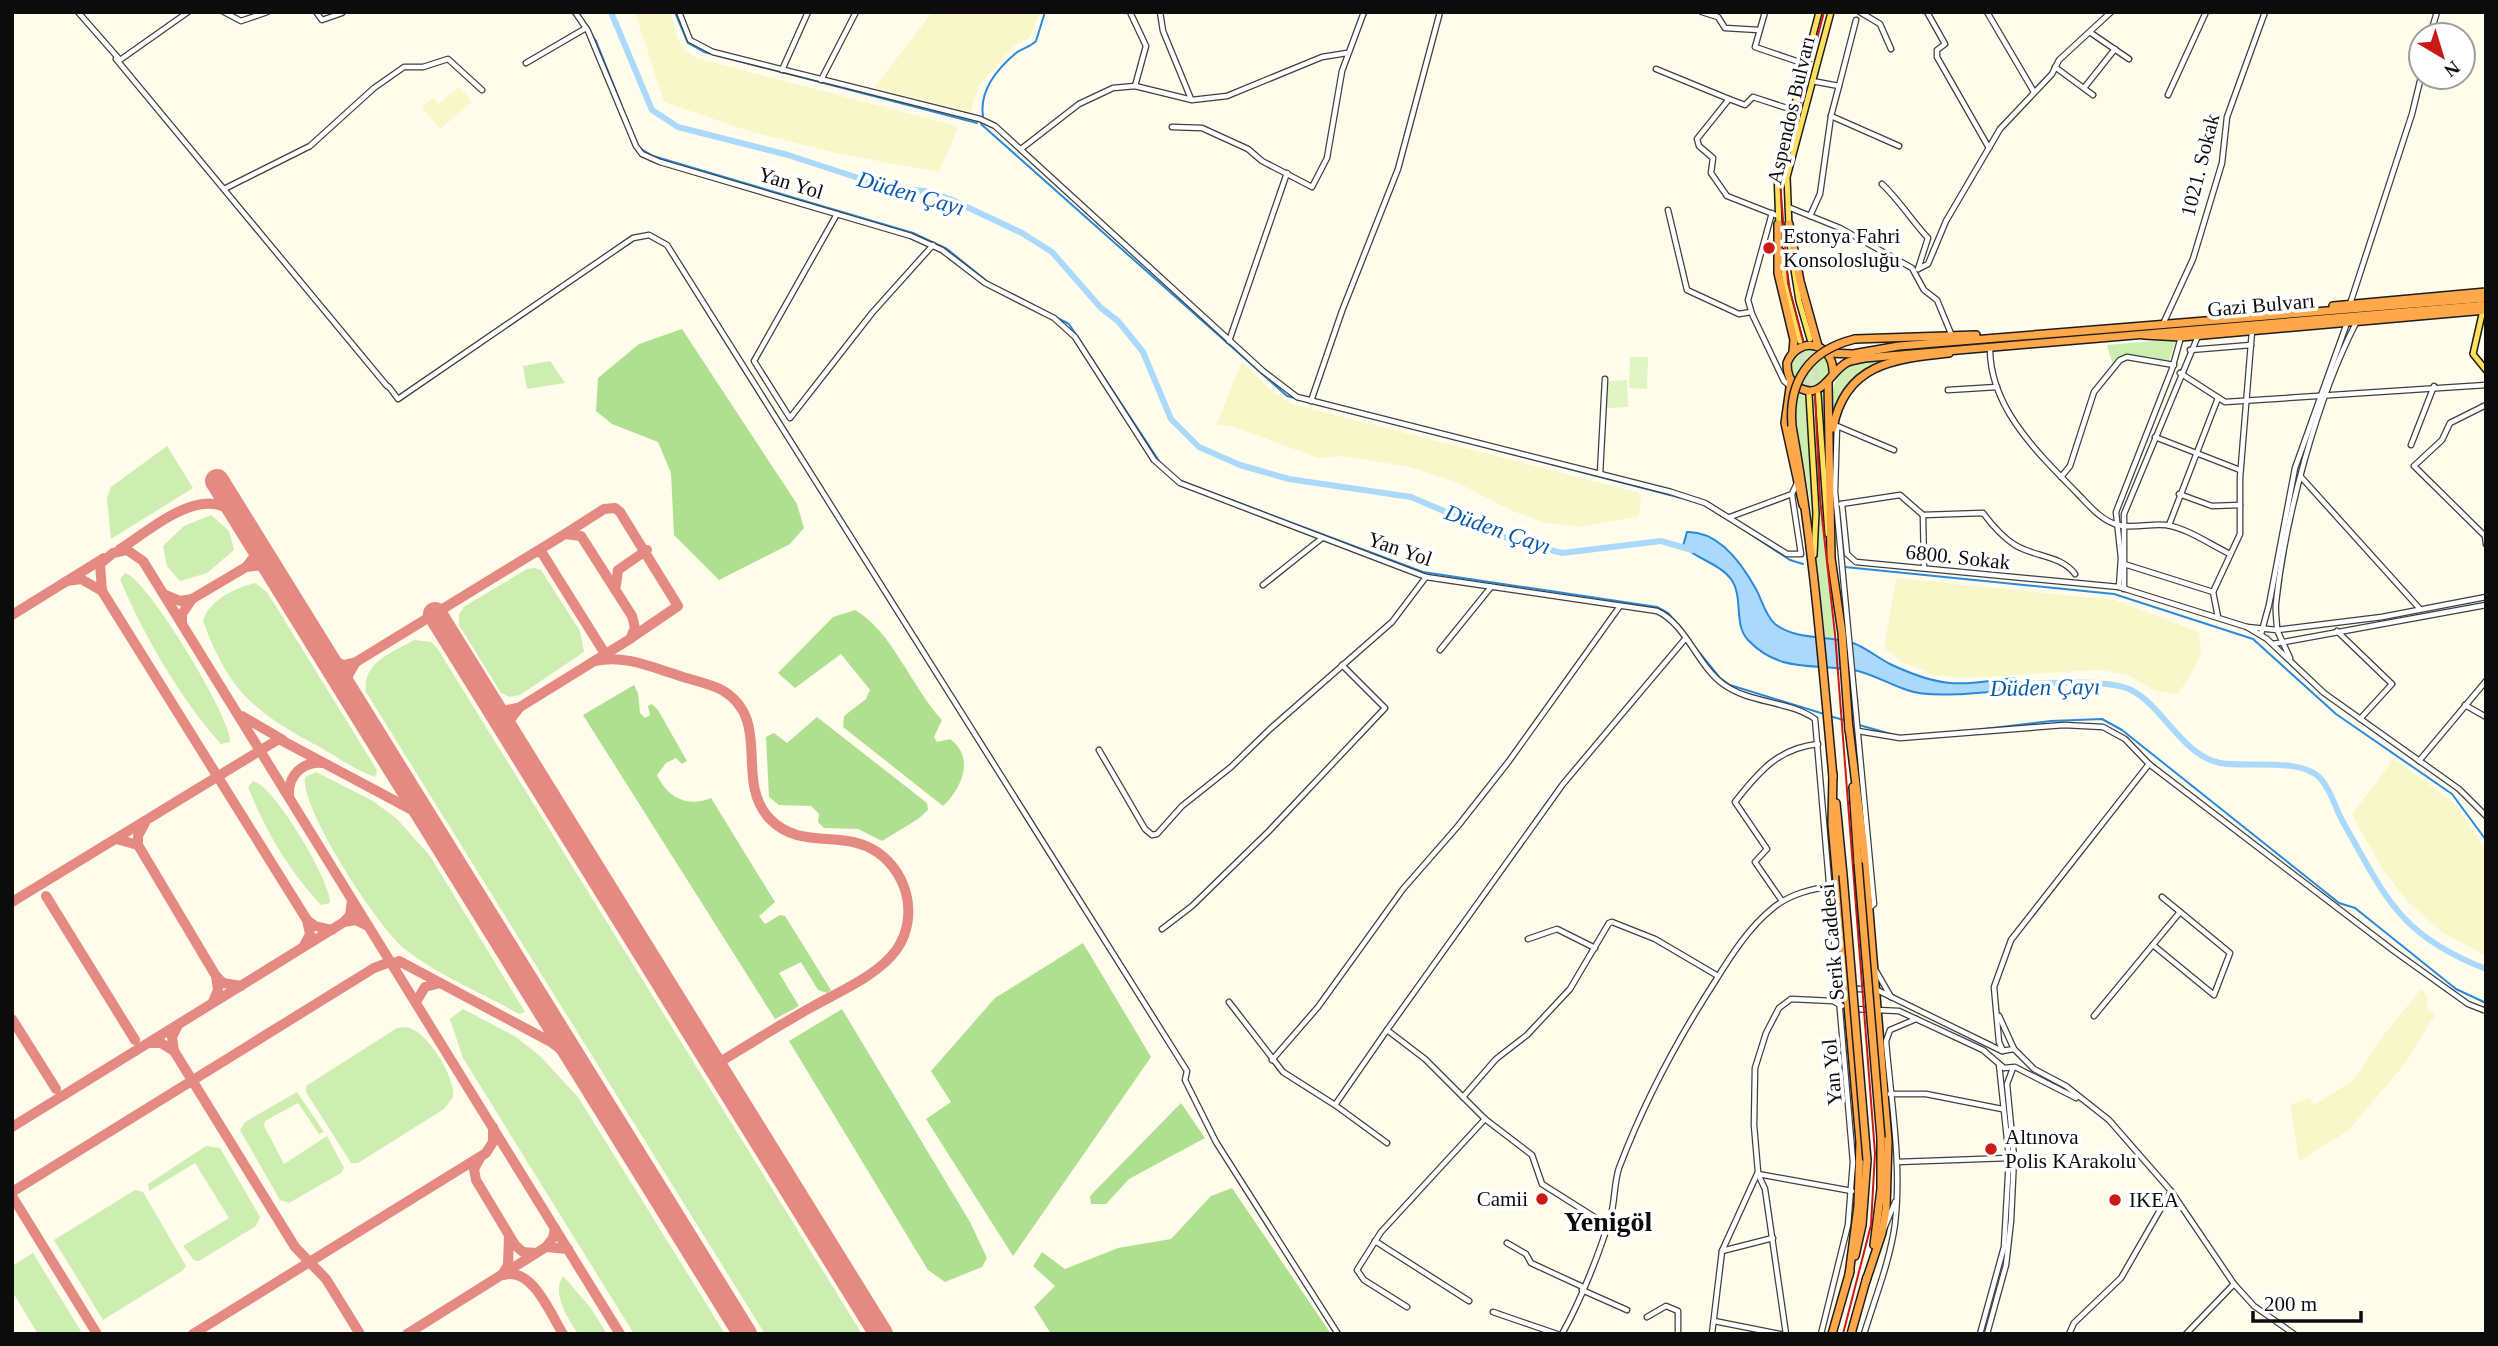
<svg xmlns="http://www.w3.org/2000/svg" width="2498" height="1346" viewBox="0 0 2498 1346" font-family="Georgia,serif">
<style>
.farmland{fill:#f8f7c9}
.green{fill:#cdedb1}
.forest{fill:#aee08f}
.pitch{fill:#e0f4c4}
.water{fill:#aad9fc;stroke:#2a89da;stroke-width:2}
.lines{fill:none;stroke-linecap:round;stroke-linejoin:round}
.stream{stroke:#2a89da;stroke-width:2}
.river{stroke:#aad9fc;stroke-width:6}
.taxiway{stroke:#e48a82;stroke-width:10}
.runway{stroke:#e48a82;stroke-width:24}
.major-tunnel{stroke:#dbd8ca;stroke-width:5;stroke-dasharray:5 2.5;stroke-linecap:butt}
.minor-casing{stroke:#3f3f3f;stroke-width:7}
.major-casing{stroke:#1d1d1d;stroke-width:8}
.highway-casing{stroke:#1d1d1d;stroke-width:10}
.minor{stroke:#fff;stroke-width:4.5}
.major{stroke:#ffe15c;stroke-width:5}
.highway{stroke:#ffa84a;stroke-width:7}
.tram{stroke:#ca1917;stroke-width:2}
.highway-bridge-casing{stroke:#1d1d1d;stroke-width:10;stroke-linecap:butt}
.highway-bridge{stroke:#ffa84a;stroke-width:7}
.poi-dot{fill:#ca1917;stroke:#fff;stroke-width:2.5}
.labels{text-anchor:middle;stroke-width:7;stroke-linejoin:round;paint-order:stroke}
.street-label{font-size:21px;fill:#0c0c0c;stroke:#fff}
.poi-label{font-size:21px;fill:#0c0c0c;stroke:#fff;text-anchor:start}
.water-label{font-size:23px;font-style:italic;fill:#0a5aaa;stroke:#fff}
.district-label{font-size:28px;font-weight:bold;fill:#0c0c0c;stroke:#fff}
</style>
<rect width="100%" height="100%" fill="#fffcec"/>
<g class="farmland">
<path d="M635,12H670L678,39L685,50L696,58L953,125L958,128L939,172L840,154L752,132L664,102Z"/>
<path d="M932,12H1040L1030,37L1014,46L978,87L971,112L874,88Z"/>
<path d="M459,87L472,102L440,129L422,107L433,98L438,104Z"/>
<path d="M1242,362L1274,393L1292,404L1637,492L1641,495L1639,516L1583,527L1544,523L1513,511L1458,483L1410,467L1343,456L1318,458L1231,426L1216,425Z"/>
<path d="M1896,578L2115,600L2199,632L2201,653L2195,668L2178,694L2155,691L2128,675L2100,670L1964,678L1934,675L1901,661L1884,648Z"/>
<path d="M2394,759L2453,802L2486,850V956L2443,933L2408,902L2381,867L2352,814Z"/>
<path d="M2421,989L2428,996L2426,1008L2435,1015L2406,1062L2348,1131L2299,1161L2290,1105L2309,1098L2314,1105L2354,1080L2379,1041Z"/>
</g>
<g class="green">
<path d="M2176,339L2169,361L2121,357L2113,365L2107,345Z"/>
<circle cx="1810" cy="367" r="20"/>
<path d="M1890,357C1860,371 1845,385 1832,416C1831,364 1844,366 1890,357Z"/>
<path d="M550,361L565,383L527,389L523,366Z"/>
<path d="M1826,388L1829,562L1835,639L1825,638L1810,500L1794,408L1797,391L1815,394Z"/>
<path d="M167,446L193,488L111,539L107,498L111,487Z"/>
<path d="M211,515L229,531L234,550L207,573L180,581L167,566L163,546L184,526Z"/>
<path d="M535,568L541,570L580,631L584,652L520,695L510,697L501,693L459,625V614L465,606L527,569Z"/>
<path d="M125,573C146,577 232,719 230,742L221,744C183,703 141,631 120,579Z"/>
<path d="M255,583L267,592L377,770L375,777C357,771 339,758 323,749C256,713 230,694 203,621C209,600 235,588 255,583Z"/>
<path d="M414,640L431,642L437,648L862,1334H765L366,692C362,662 392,653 414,640Z"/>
<path d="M316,772L373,801L397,819L430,856L525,1012L519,1014C482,993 440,976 406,950C380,931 299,807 305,777Z"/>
<path d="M253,781C274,785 331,882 330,903L321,905C289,871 265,830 248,787Z"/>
<path d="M463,1009L516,1037L540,1056L578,1097L725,1334H634L463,1058L450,1019Z"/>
<path d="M405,1027C426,1028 456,1078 453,1097L444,1109L358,1163H351L306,1092V1086L397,1028Z"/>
<path d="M297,1092L324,1132L319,1134L298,1103L265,1121L264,1126L284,1164L327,1136L344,1168L341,1173L289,1203L280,1200L240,1130L245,1122Z"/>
<path d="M206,1146L220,1148L260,1217L256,1226L199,1261L194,1260L183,1246L229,1218L195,1163L149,1191L148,1184Z"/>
<path d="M135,1190L143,1192L186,1266L182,1271L103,1320L54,1240Z"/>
<path d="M33,1253L82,1333L80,1334H38L12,1291V1266Z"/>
<path d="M563,1276L590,1307L607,1334H578C568,1319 551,1292 563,1276Z"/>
</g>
<g class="forest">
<path d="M682,329L797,504L804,528L790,544L719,580L674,535L671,473L658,442L612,424L596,411L598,378L639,344Z"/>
<path d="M855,610C892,631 912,688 942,720L934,737L937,742L950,739C976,758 961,789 943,806L843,727L844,716L866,699L870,690L841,654L795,688L778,673L833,617Z"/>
<path d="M634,685L638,693L640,713L645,718L650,715L648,706L652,704L658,710L687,761L682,764L676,758L666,763L657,775C667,797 687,808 711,798L775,902L759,916L765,924L780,915L785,916L831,990L827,993L818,990L801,962L779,973L799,1006L775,1019L583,715Z"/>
<path d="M817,717L927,803L928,810L918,819L882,841L858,829L824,828L818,822L819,814L811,806L779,805L769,797L766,737L774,733L787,743Z"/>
<path d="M1083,943L1151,1057L1013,1256L926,1119L951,1102L931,1071L995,998Z"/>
<path d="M842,1009L970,1222L987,1258L982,1267L945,1282L928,1270L789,1041Z"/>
<path d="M1181,1103L1205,1138L1129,1179L1106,1204H1091L1090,1196Z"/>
<path d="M1232,1188L1331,1334H1051L1034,1307L1055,1286L1033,1266L1042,1252L1065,1269L1118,1248L1171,1239L1211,1196Z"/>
</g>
<g class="pitch">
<path d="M1630,357H1648L1647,389L1629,388Z"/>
<path d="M1627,380L1628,407L1607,408L1606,381Z"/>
</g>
<path class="water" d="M1687,532C1719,531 1743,565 1757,591C1762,601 1766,616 1775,624C1797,641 1828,635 1853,643C1865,647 1878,658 1890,664C1943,689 1958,685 2015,678L2025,688C1996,691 1933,700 1907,690C1891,685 1874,675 1858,671C1817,662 1781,675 1748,640C1733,624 1744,597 1731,579C1720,564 1697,559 1683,546Z"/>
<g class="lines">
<g class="stream">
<path d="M675,12L688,43L704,52L977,123"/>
<path d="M578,13L596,41L622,106"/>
<path d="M983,116C979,90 997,69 1016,53C1023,48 1030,47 1036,41L1045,12"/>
<path d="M981,124L1287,396L1693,501"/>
<path d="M641,149L653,156L913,233L947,249L988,282"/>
<path d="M1012,294L1069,324L1161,464"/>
<path d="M1181,481L1423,572L1657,607L1668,613L1678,625"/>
<path d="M1738,526L1790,560L1803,564"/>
<path d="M1845,567L2114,594L2253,639L2336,714L2452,794L2486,840"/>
<path d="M1694,646L1720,678L1730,685L1824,714"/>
<path d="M1829,716L1844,720"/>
<path d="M1859,725L1891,734"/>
<path d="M1976,730L2051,721L2102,719L2122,730L2339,903L2355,908L2456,989L2486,1003"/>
</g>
<g class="river">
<path d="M611,12L652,110L678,127L788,155L889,188L925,191L950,199L1022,233L1052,252L1101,308L1118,321L1143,352L1171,419L1199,447L1240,465L1289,479L1411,497L1514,541L1562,553L1661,541L1692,550"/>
<path d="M2014,684C2043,684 2107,678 2131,690C2162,705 2183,756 2220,763C2248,768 2302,757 2321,779C2332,792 2335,808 2343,822C2386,898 2399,935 2486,969"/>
</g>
<g class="taxiway">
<path d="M565,534L604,509L615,508L620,512L678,606L631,638"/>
<path d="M255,541L254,557L246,567L263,565L273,572"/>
<path d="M120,549C152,529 205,480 239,517"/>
<path d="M536,552L542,553L604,652L603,655"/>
<path d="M67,581L81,579L102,591L100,564L113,553L127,550L143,561L620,1334"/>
<path d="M616,585L618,570L647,550"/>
<path d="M102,591L307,920"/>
<path d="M166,595L180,601L192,599L182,614V623"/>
<path d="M192,599L246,567"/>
<path d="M12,615L104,558"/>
<path d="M327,658L344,665L356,662L347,677L348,692"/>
<path d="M595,661C625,655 648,666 677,675C691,680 708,683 722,690C773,720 734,780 769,818C799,850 837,830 872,849C889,858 901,875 906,893C911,912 908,933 897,949C878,976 838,992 810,1008C778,1026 746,1046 715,1065"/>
<path d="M356,662L565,534L581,536L632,616L635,628L630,639L520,707L509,721L513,740"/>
<path d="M494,708L502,711L517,708"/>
<path d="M242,716L283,740"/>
<path d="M289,795C288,775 303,761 323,763"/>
<path d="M116,839L138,845V836L145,823"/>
<path d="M138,845L216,976"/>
<path d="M46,896L135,1040"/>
<path d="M352,900L350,915L344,922L356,920L368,926"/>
<path d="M12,902L279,739L416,812L428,822"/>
<path d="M304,946L310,934L307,920L315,926L332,930"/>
<path d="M399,961L551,1042L576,1061"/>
<path d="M213,1002L218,990L216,976L223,983L241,986"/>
<path d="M416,1002L425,987L440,983"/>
<path d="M12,1019L56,1089"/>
<path d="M150,1043H161L174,1051L172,1037L178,1025"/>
<path d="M174,1051L295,1247L326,1279L360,1334"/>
<path d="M12,1127L344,922"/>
<path d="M480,1158L474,1169L476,1180L515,1245L523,1252L536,1253"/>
<path d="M12,1192L374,968L390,962L403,963"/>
<path d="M12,1196L97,1334"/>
<path d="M555,1228L553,1238L546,1247L568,1249"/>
<path d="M502,1275L508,1265L509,1236"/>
<path d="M504,1275C532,1266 551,1315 563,1334"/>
<path d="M193,1334L486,1153L493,1142V1127"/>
<path d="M407,1334L546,1247"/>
</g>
<g class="runway">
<path d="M217,481L745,1334"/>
<path d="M435,614L881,1334"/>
</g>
<g class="major-tunnel">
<path d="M1800,344L1809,393"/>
<path d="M1811,345L1818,391"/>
</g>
<defs>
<g id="minor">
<path d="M78,12L120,60L188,12"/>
<path d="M224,12L241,21L267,12"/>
<path d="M316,12L322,20L342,13"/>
<path d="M575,12L588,31L636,146L642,154L660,162L911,236L942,250L985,283L1054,318L1075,337L1154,460L1180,483L1426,577L1657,611C1686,624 1697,665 1723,684C1750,704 1788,700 1815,719L1853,1162L1848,1225L1821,1334"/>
<path d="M679,12L690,40L713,52L980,119L995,126L1263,371L1297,397L1671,492L1705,503L1787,554H1801L1792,495"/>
<path d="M1130,12L1146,46L1135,86"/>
<path d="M1160,12L1163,31L1191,99"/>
<path d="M1702,12L1718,17L1725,28L1759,30"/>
<path d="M1765,12L1755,47L1805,64"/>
<path d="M1860,12L1880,24L1891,49"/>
<path d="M1927,12L1945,44L1937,50V57L1989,148"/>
<path d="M1987,12L2034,92"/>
<path d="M2091,33L2129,59"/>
<path d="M2430,35L2437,12"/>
<path d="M116,59L387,386"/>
<path d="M526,63L586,28"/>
<path d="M2055,67L2093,95"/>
<path d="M1656,69L1729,99"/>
<path d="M782,70L808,12"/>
<path d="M821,80L856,12"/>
<path d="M1812,81L1839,86L1831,116L1899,146"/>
<path d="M1839,86L1856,20"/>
<path d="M2084,88L2115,49"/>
<path d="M2168,95L2206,12"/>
<path d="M1172,127L1202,128L1248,149L1262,161L1312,187L1327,158L1342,71L1364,12"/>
<path d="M1021,149L1079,104L1113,88L1135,86L1192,100L1227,96L1322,57L1347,53"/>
<path d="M1882,184C1900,201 1912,221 1928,238L1918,269"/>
<path d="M224,189L310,146L374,88L404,67H423L448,59L482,90"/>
<path d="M1788,207L1840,228L1912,268L1924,290L1937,300L1952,336"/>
<path d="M1668,210L1687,290L1739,314L1751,312"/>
<path d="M1772,213L1748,300L1752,314L1784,381L1790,386"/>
<path d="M837,214L754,361L790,418L872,313L933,245"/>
<path d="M1778,216L1727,196L1711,173L1713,158L1699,146L1697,139L1729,99L1745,105L1753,97L1793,110"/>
<path d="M1810,216L1820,194L1831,116"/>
<path d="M1918,269L1928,264L1946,221L2000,129L2052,74L2059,60L2111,12"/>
<path d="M2350,304L2412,114L2421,77"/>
<path d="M2357,321C2317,398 2285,518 2276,603C2275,612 2277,621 2277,630L2382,617L2486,597"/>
<path d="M2163,324L2193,259L2222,163L2227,117L2265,12"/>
<path d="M1229,341L1287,173"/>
<path d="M1990,349C1990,408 2038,453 2076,492C2088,504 2101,521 2118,525C2133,529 2151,523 2166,525C2187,528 2211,545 2230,554"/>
<path d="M2190,350L2251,345"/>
<path d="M2180,373L2225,402L2486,385"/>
<path d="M389,387L398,399L633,238L649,235L667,245L1187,1071L1185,1080L1216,1142L1338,1334"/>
<path d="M1948,390L1997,387"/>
<path d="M1311,401L1342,311L1398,169L1440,12"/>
<path d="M2486,405L2450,423L2442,440L2414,466L2485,536L2486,544"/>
<path d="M2155,437L2240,470"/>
<path d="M2411,445L2434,386"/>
<path d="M1600,474L1605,379"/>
<path d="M2061,477L2070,466L2094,392L2120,360L2127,357L2174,365"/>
<path d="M2301,477L2420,609"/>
<path d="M2179,494L2212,506L2240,505"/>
<path d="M1841,504L1900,495L1923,515L1983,513C1992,525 2002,537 2015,545C2034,557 2061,555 2075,574"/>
<path d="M1842,504L1847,554L1856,562L2119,587L2247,627L2267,639L2324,693L2459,789L2486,816"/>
<path d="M1923,515L1924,568"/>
<path d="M1730,517L1792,494L1797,483"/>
<path d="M2169,525L2218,398"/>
<path d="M2124,564L2213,592"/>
<path d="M1263,585L1322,538"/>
<path d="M2119,587L2121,558L2116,512L2172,369L2181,337"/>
<path d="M2124,589V514L2198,336"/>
<path d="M2218,617L2213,592L2240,534V478L2252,331"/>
<path d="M2247,627L2277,630L2290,658"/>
<path d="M2337,631L2392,684L2360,719"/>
<path d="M2261,634L2269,605L2295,468L2347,323"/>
<path d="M2273,644L2486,605"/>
<path d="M1440,650L1491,587"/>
<path d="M2465,705L2486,717"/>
<path d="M1858,731L1900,738L2064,725L2103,727L2125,739L2149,764L2394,951L2468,1004L2486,1011"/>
<path d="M1099,750L1145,829L1152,835L1157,834L1182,806L1231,767L1270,729L1392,622L1426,577"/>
<path d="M2419,761L2486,681"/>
<path d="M1782,901L1755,862L1767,849L1735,802C1759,771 1779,748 1818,744"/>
<path d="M1868,909L1874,904L1873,894L1835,491L1837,426L1894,450"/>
<path d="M1162,929L1192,906L1269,831L1385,708L1342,665"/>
<path d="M1528,939L1557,929L1595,948"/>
<path d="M2153,945L2214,995L2230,953L2162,897"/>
<path d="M1876,971L1891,997"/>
<path d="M1851,989H1875L2002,1051L2014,1049L2034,1069L2066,1086L2109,1120L2171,1191L2234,1284L2254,1306L2294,1334"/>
<path d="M1229,1002L1283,1072L1335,1105L1387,1030L1425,1059L1485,1119L1532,1155L1542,1184L1607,1225"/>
<path d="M1853,1009L1899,1011L1983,1050L2004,1068L2015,1067L2076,1098"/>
<path d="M1999,1016L2014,1049"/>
<path d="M2094,1016L2180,912"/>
<path d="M1387,1030L1563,784L1685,639"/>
<path d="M2003,1051L1999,1042L1994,987L2011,940L2149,764"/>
<path d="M1272,1060L1318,1007L1403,889L1458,826L1509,761L1620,606"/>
<path d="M1890,1094H1926L2002,1109"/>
<path d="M1463,1097L1496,1059L1527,1035L1570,989L1609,923L1612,922L1655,939L1718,976"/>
<path d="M1335,1105L1387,1143"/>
<path d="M1897,1162L2009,1158"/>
<path d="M1758,1174L1765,1189L1786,1334"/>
<path d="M1758,1174L1852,1191"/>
<path d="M1884,1229L1895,1202"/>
<path d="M1375,1241L1469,1301"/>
<path d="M1507,1243L1526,1254L1531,1263L1583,1287"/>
<path d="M1722,1251L1758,1172L1754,1125L1755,1068L1766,1033L1779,1008L1791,999L1833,1001L1842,1006"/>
<path d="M1582,1290L1627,1310"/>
<path d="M1407,1307L1364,1280L1357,1270L1381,1232L1485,1119"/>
<path d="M1493,1312L1557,1334"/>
<path d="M1647,1317L1666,1306L1678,1311V1334"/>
<path d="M1714,1321L1780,1334"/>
<path d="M1562,1334C1581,1300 1600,1252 1611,1215C1615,1200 1614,1183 1619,1168C1644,1102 1676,1042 1714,983C1730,957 1749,927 1773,908C1787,896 1815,886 1832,888"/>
<path d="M1712,1334L1722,1251L1773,1238"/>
<path d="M1864,1334C1875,1298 1890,1261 1895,1224C1902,1163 1891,1102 1886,1041L1890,1030L1916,1019"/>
<path d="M1980,1334L2004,1247L2009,1158L1999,1064"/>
<path d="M1987,1334L2006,1265L2011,1221L2014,1157L2007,1084L2013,1068"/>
<path d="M2069,1334L2074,1323L2121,1278L2171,1191"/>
<path d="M2186,1334L2234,1284"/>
</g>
<g id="major">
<path d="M1779,227L1777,172L1819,12"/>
<path d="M1789,227L1787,177L1831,12"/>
<path d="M1790,244L1799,301L1810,339"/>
<path d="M1781,251L1787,292L1800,341"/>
<path d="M2483,310L2473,354L2486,370"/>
<path d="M1818,394L1828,534"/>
<path d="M1809,395L1816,513L1814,555"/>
</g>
<g id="highway">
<path d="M1778,224V273L1794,340L1793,351"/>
<path d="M1789,224L1800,281L1818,346"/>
<path d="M2333,306L2486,292"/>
<path d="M2144,335L2181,337L2486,310"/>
<path d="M1855,339L1976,335"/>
<path d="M1828,353L1853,354L1899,346L2486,298"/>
<path d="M1833,372C1833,342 1798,335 1787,363C1787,373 1789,382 1798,387C1823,402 1830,370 1848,362C1853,360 1859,359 1865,358L2486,305"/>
<path d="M1791,381L1785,423L1803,505"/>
<path d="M1828,382L1831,558L1842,633L1849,730"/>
<path d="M1792,426C1813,542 1822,659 1833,777"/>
<path d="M1833,428C1845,364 1893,359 1949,353"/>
<path d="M1849,728L1864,850L1888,1141L1886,1209L1882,1233L1866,1281"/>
<path d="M1833,774L1832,824L1860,1142L1858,1206L1849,1275"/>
<path d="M1853,787L1858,863"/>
<path d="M1836,803L1843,875"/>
<path d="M1874,1245L1881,1189V1138"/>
<path d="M1855,1256L1862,1225L1867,1160"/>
<path d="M1832,1334L1850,1271"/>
<path d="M1851,1334L1867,1277"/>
</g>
</defs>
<use href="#minor" class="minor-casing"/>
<use href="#major" class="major-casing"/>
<use href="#highway" class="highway-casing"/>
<use href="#minor" class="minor"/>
<use href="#major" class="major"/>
<use href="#highway" class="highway"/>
<g class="tram">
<path d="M1803,341L1788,283L1780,182L1824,12"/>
<path d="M1815,394L1820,499L1835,634L1875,1153L1871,1225L1843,1334"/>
</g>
<defs>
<g id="highway-bridge">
<path d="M1792,426C1788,380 1810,350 1855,339"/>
<path d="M1858,863L1881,1138"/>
<path d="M1843,875L1867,1160"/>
</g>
</defs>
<use href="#highway-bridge" class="highway-bridge-casing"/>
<use href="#highway-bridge" class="highway-bridge"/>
</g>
<g class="poi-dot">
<circle cx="1769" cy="248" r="7"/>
<circle cx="1991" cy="1149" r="7"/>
<circle cx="1542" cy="1199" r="7"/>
<circle cx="2115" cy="1200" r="7"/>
</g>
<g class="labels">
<g class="street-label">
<text transform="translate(1791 110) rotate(-77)" y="7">Aspendos Bulvarı</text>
<text transform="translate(2200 165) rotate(-76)" y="7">1021. Sokak</text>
<text transform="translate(791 183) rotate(17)" y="7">Yan Yol</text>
<text transform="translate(2261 305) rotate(-5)" y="7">Gazi Bulvarı</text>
<text transform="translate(1400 549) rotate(19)" y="7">Yan Yol</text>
<text transform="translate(1958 557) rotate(6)" y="7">6800. Sokak</text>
<text transform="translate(1832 942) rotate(-95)" y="7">Serik Caddesi</text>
<text transform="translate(1832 1072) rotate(-95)" y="7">Yan Yol</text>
</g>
<g class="poi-label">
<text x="1783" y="243">Estonya Fahri<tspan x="1783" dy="24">Konsolosluğu</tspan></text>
<text x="2005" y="1144">Altınova<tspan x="2005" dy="24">Polis KArakolu</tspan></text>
<text x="1528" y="1206" text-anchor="end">Camii</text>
<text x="2129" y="1207">IKEA</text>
</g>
<g class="water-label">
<text transform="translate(911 193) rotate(16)" y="8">Düden Çayı</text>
<text transform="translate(1498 529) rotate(19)" y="8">Düden Çayı</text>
<text transform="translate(2045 687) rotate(-1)" y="8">Düden Çayı</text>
</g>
<g class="district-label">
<text x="1608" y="1231">Yenigöl</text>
</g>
</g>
<rect width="2498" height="1346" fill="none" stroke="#0c0c0c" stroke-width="28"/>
<g transform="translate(2442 56) rotate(142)"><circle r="33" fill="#ffffff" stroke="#9e9e9e" stroke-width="2"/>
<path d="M0-5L12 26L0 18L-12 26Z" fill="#ca1917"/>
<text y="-10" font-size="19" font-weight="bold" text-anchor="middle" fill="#0c0c0c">N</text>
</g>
<path d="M2253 1311v10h108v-10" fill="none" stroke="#0c0c0c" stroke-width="3.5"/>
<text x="2264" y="1311" font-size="21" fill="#0c0c0c" stroke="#ffffff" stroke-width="5" paint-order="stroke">200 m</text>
</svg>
